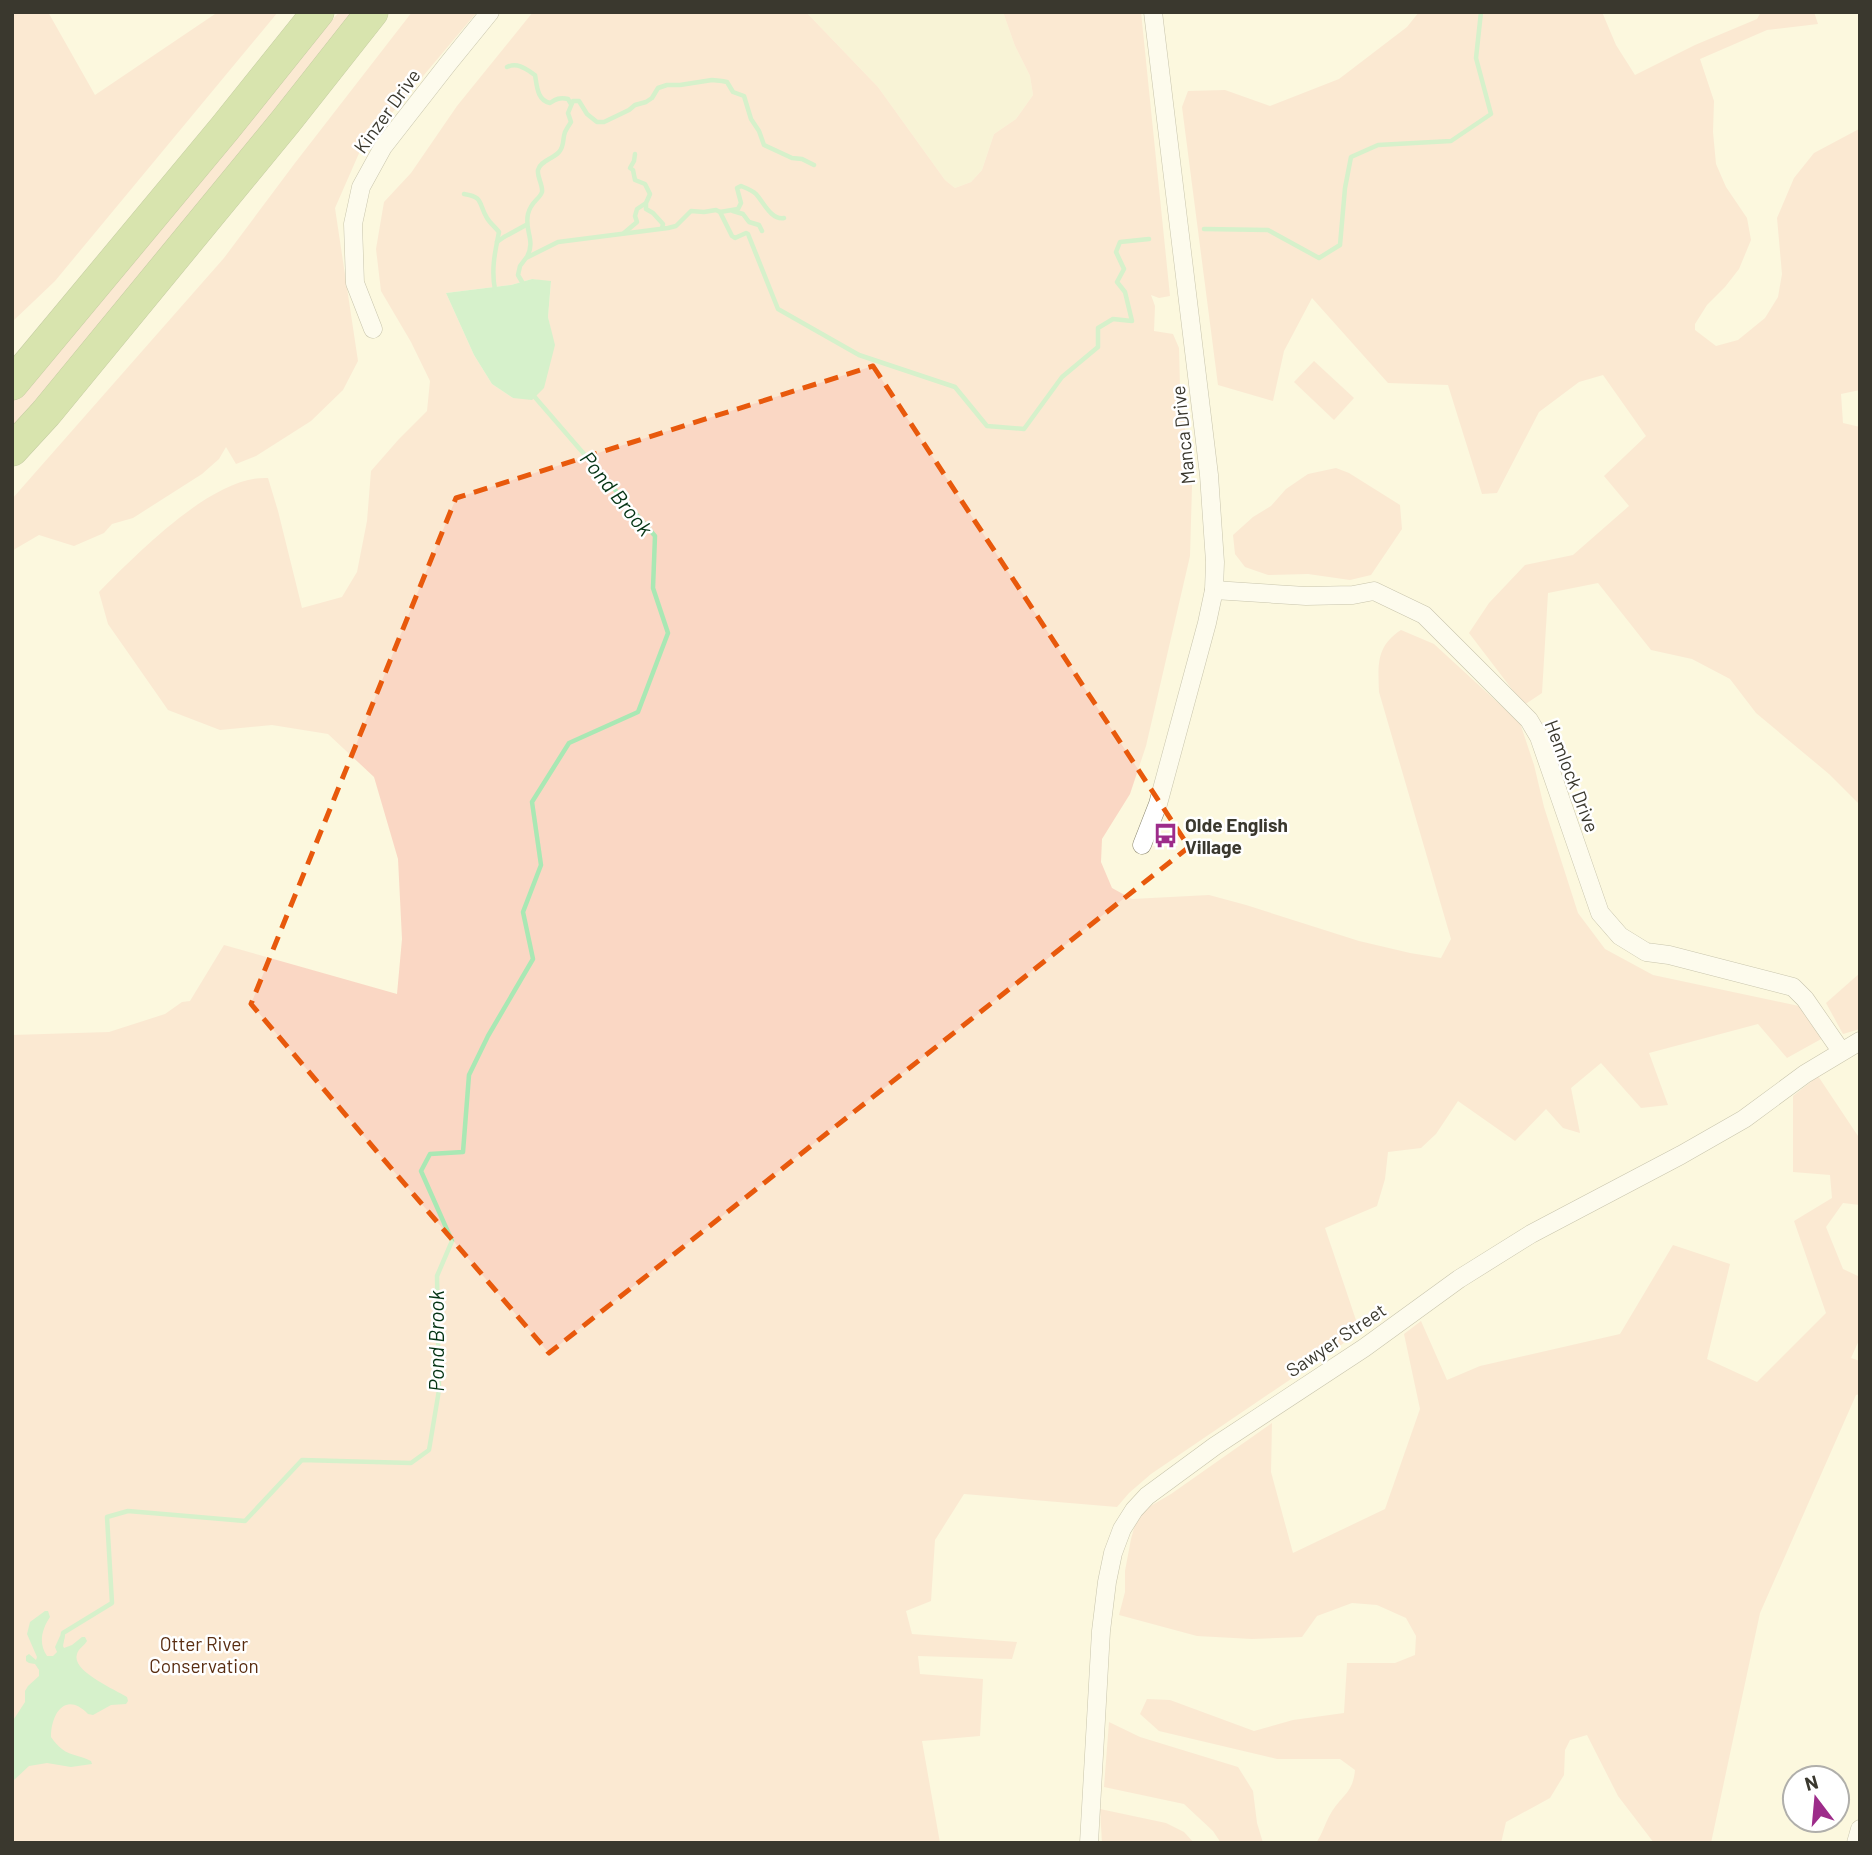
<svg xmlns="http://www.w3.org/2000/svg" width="1872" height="1855" viewBox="0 0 1872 1855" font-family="Barlow,sans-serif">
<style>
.built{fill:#f4eecd}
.green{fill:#fad7c4;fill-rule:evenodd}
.water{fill:#a9e8b4}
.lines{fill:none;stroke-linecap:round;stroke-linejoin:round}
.stream{stroke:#a9e8b4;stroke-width:4.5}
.minor-casing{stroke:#8b8770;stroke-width:19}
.motorway-casing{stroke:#85995c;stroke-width:33}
.minor{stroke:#fff;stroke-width:18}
.motorway{stroke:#aecd74;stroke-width:32}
.marked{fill:none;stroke:#e8590c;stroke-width:5;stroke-dasharray:14 9;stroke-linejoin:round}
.labels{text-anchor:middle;stroke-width:5;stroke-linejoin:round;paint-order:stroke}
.street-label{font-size:19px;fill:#3a382e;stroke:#fff}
.poi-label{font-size:19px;font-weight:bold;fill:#3a382e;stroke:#fff;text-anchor:start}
.park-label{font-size:19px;fill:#592d11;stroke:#fff}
.water-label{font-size:21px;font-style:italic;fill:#033313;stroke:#fff}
</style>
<rect width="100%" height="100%" fill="#fcf8de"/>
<path class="built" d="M806,12H1003L1015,46L1030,76L1033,95L1016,119L994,134L982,170L971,182L955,188L945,180L878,87Z"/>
<g class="green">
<path d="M12,12H48L95,95L218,12H278L55,281L12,322Z"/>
<path d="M339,12H361L12,431V399Z"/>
<path d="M412,12H477L360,151L335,208L358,361L343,390L311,421L256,456L236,464L226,447L219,459L202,474L133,518L112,524L104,533L74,546L39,535L15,549L12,553V499L224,258L295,163Z"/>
<path d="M533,12H806L878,87L945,180L955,188L971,182L982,170L994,134L1016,119L1033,95L1030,76L1015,46L1003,12H1141L1170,296L1159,298L1151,295L1155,306L1154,331L1173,334L1179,348L1180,387L1192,486L1190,556L1146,746L1130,794L1102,839L1101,862L1112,888L1132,899L1209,895L1246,905L1359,941L1410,953L1441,958L1451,939L1379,692C1378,665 1376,646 1401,630L1434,644L1520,723L1534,765L1544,807L1578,913L1605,949L1653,975L1799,1006L1823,1038L1787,1058L1758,1024L1649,1053L1668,1105L1641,1108L1601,1063L1571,1088L1580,1133L1563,1128L1546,1109L1515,1141L1458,1101L1436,1134L1421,1148L1388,1152L1385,1179L1377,1206L1325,1228L1360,1332L1151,1474L1129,1493L1117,1507L964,1494L935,1540L931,1601L906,1611L912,1634L1017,1642L1012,1659L918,1656L920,1674L983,1679L980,1736L922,1741L940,1843H12V1035L109,1032L165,1014L182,1002L190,1001L224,945L397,994L402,939L398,859L374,777L328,734L272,725L220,730L168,710L108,624L99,592C137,554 213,475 268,478L278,511L302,608L342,597L357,572L367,521L371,471L399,439L427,411L430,381L411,342L381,291L376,249L384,202L411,173L457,106ZM532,279L551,282L548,317L554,345L513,398L492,384L474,355L446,293L511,285Z"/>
<path d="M1419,12H1602L1616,45L1635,75L1695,45L1757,19L1761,12H1814L1818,24L1767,30L1700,59L1714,101L1713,132L1716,164L1726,187L1747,218L1751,240L1739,269L1725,287L1707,305L1695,324V330L1716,346L1738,340L1765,318L1778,297L1782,274L1777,218L1794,178L1814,153L1859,129L1860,390L1841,394L1843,423L1860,427V805L1829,774L1756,713L1730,679L1692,659L1651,650L1598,583L1548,593L1542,693L1524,705L1469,633L1489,603L1525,565L1573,555L1629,506L1604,476L1646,436L1603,375L1579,382L1539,412L1497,493L1482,494L1448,385L1388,383L1312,298L1284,351L1273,401L1218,385L1182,107L1188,91L1225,90L1270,106L1339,79L1407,27Z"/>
<path d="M1314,361L1354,398L1334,420L1294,382Z"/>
<path d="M1336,468L1349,473L1400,505L1402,529L1371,575L1350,580L1308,574L1268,575L1245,567L1235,554L1233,535L1253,517L1271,506L1286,489L1308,474Z"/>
<path d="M1860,973V1029L1843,1034L1826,1003Z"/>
<path d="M1818,1076L1860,1139V1205L1843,1203L1826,1227L1843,1269L1860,1277V1338L1851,1358L1860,1361V1394L1856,1395L1760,1613L1711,1843H1654L1618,1796L1587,1735L1570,1740L1565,1750L1564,1775L1550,1798L1506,1822L1501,1843H1316C1323,1833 1325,1823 1331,1813C1342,1795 1353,1793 1355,1770L1340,1759H1277L1159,1731L1140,1714L1147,1699L1170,1700L1254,1731L1293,1720L1344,1713L1347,1663H1395L1415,1655L1416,1636L1406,1618L1377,1605L1352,1603L1317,1616L1302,1637L1252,1639L1197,1636L1119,1615L1125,1592V1571L1131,1539L1136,1521L1147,1508L1171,1494L1272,1423L1271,1472L1293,1553L1385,1509L1420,1409L1404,1334L1421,1321L1447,1380L1480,1366L1620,1334L1673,1245L1730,1264L1707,1359L1757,1382L1826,1313L1794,1221L1832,1198L1830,1175L1793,1172V1096Z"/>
<path d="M1109,1722L1140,1737L1238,1767L1253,1791L1257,1823L1263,1843H1221L1213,1831L1184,1804L1104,1787Z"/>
<path d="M1100,1809L1166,1823L1184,1832L1194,1843H1102Z"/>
</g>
<g class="water">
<path d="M532,279L551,281L548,317L555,345L544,388L532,400L513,398L492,384L474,355L446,293L511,285Z"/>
<path d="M45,1611H48L50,1617C42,1629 38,1643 47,1656H53L57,1652L55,1647L60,1636L65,1635L63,1646L64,1648L72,1645L82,1637H85L87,1641C84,1646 78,1649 77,1654C71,1671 114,1689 127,1697L128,1701L126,1704L111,1705L93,1715L88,1714C66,1691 51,1713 51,1737C66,1758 73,1752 91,1761L92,1764L71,1767L47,1763L29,1766L14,1780L12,1785V1722L25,1702V1691L28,1686L39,1676V1670L35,1664L29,1663L26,1661V1656L29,1654L36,1660L37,1657L27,1634L30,1622Z"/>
</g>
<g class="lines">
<g class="stream">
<path d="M507,67C518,62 526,69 535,75C537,86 537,100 550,103C556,99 560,97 568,99L571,104"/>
<path d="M464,194C484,197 478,203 487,218C490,223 495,227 499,232C495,252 491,269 495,290"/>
<path d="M646,204V209L653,213L663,224L662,228"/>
<path d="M733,211L743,214L749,222L759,225L762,231"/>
<path d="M720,212L738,209L741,203L737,188L741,186C746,188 752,190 756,194C764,203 771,220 784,218"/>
<path d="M1204,229L1268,230L1319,258L1340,245L1345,188L1351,157L1378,145L1451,141L1491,114L1476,58L1481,12"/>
<path d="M624,233L637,222L635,216L637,209L646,203L650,194L645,184L635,180L633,170L630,168L634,161L635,154"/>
<path d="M497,242L504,237L526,225"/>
<path d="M527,257C536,240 524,231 528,214C531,201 540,199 542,192C543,185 537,177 538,170C540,161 553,159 559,152C565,145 562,140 565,132C567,128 569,125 571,122L568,113L573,101H579L587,114L597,122H604L629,110L635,105L646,102L652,98L658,88L667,85H680L712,80L722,81L727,82L733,92L744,96L751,119L759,131L764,145L792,158L802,159L814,165"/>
<path d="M525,287L518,275L520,266L526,258L558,242L668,228L676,226L691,211L704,212L716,210L720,212L732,236L735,238L746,233L748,234L778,309L859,355L955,387L987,426L1024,429L1062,377L1098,347V328L1113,319L1132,321L1125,292L1117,282L1124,269L1116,252L1120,242L1149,239"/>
<path d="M62,1639L63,1633L112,1603L107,1517L128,1511L245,1521L302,1460L411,1463L429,1450L439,1390L437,1276L452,1241L421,1171L430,1154L463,1152L469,1075L488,1036L533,959L523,912L541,865L532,802L569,743L638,712L668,633L653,588L655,536L533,395"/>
</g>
<defs>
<g id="minor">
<path d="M373,329L355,283L353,224L361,187L383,147L447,65L490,12"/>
<path d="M1214,590L1306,596L1353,595L1374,591L1424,615L1529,720L1539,737L1600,913L1620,936L1646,952L1669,955L1793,987L1805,999L1841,1051"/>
<path d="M1142,845L1158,804L1207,623L1214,590L1215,562L1209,475L1153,12"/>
<path d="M1089,1843L1101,1631L1107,1582L1113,1553L1122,1529L1134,1510L1147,1496L1215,1446L1364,1348L1459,1279L1531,1234L1681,1155L1744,1119L1805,1074L1860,1041"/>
<path d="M1856,1843L1860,1829"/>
</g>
<g id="motorway">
<path d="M12,384L225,128L318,12"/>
<path d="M12,450L46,413L286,121L372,12"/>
</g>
</defs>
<use href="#minor" class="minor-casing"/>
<use href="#motorway" class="motorway-casing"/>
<use href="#minor" class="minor"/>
<use href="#motorway" class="motorway"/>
</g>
<path d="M0 0H1872V1855H0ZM873,366L1189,847L549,1353L251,1004L456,498Z" fill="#fcf8de" fill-opacity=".55" fill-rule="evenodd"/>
<path class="marked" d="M873,366L1189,847L549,1353L251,1004L456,498Z"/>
<defs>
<symbol id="bus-bare" viewBox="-9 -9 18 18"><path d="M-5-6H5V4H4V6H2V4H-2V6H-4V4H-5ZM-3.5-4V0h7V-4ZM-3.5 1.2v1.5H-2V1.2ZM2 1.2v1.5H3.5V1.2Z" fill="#9d2c8a" stroke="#fff" stroke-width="2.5" paint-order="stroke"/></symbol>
</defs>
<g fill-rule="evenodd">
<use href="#bus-bare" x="1148" y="818" width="35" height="35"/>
</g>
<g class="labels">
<g class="street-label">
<text transform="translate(387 111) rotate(-54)" y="7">Kinzer Drive</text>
<text transform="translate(1183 435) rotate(-96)" y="7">Manca Drive</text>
<text transform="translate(1572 776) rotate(69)" y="7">Hemlock Drive</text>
<text transform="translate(1336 1340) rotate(-34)" y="7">Sawyer Street</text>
</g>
<g class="poi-label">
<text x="1185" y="832">Olde English<tspan x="1185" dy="22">Village</tspan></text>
</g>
<g class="park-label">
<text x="204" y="1651">Otter River<tspan x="204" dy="22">Conservation</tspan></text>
</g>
<g class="water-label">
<text transform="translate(616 494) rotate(51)" y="7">Pond Brook</text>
<text transform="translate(437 1341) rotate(-90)" y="7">Pond Brook</text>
</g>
</g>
<rect width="1872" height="1855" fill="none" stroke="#3a382e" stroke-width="28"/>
<g transform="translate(1816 1799) rotate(344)"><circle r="33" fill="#ffffff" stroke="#b0afab" stroke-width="2"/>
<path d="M0-5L12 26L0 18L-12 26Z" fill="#9d2c8a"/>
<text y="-10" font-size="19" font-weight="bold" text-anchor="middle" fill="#3a382e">N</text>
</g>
</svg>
